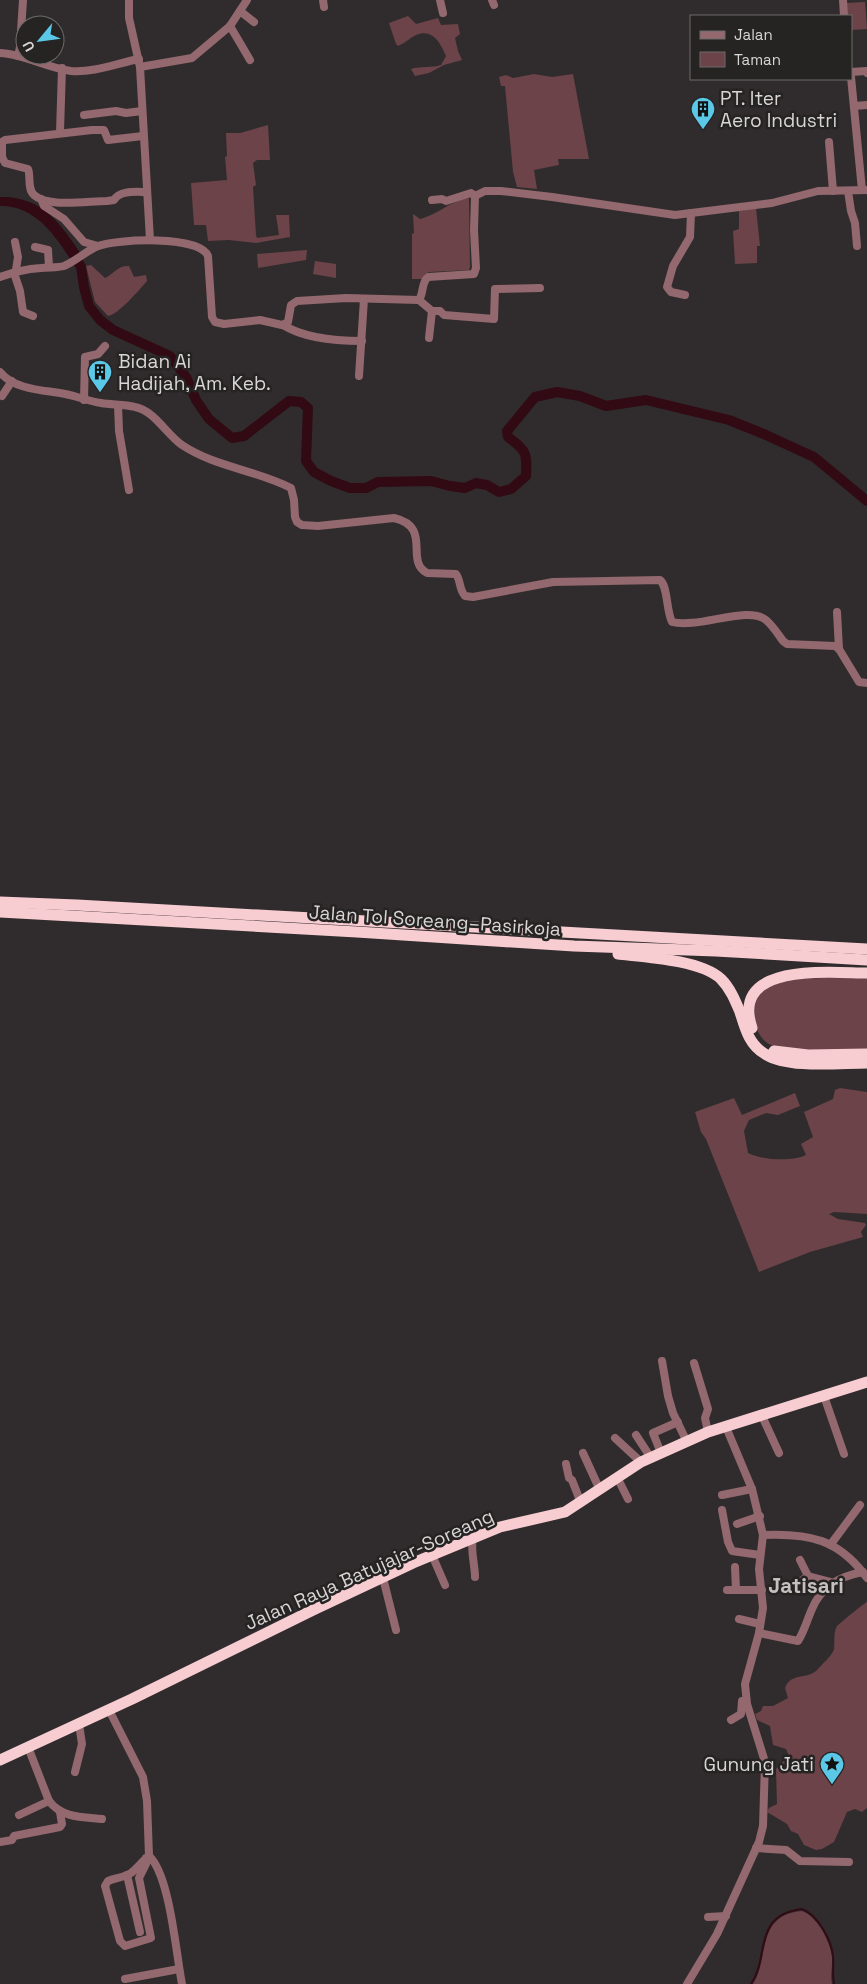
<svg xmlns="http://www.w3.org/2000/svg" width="867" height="1984" viewBox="0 0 867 1984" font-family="'Space Grotesk',sans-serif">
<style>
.green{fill:#6b4349}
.water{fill:#310a14}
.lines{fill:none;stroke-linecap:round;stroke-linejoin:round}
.stream{stroke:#310a14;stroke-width:2}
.river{stroke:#310a14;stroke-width:10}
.minor{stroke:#93686e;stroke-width:8}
.highway{stroke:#f8cdd2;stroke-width:11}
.labels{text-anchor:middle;stroke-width:5;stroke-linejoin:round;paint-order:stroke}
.poi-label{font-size:19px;fill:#d8d5d6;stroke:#262323;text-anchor:start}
.street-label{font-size:19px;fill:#d8d5d6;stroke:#262323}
.quarter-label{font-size:21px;font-weight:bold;fill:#c5c0c0;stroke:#262323}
</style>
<rect width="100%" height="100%" fill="#302c2d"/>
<g class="green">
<path d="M865,2L867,29L851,30V16H847L846,3Z"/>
<path d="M408,16L416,24L438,18L441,25L458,24L460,34L455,38L458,51L462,60L444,65L429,73L415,76L411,69C421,66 431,68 441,65L446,56C441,44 433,28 416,35C410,38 405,43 398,46L396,44L389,23Z"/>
<path d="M534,74L552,77L573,74L589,159H558L559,165L534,170L537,189L517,187L513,172L505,86H501L499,77L506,75L513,78Z"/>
<path d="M268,125L270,160H257L253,163L256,185L253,187L256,235L257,238L279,235L276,215H289L290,237L256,243L229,240L208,241L206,225H194L191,183L227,180L225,157L227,156L226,133H240Z"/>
<path d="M469,198L470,267L469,270L429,272L425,274L423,279H412V234L414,233L413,214L420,219C439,214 448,202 469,198Z"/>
<path d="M756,208L760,246H757V263L735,264L733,231L739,229V211Z"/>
<path d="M307,250L306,260L258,268L257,254Z"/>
<path d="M315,261L336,264V278L313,274Z"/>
<path d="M91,265L105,278C114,274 118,265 129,266L134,277L146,275L147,281C140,289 118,315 108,316L95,302L86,266Z"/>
<path d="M821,978H867V1049C837,1050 798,1057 771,1045C762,1041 756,1031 755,1021C755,1016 754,1010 755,1005C762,976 798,979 821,978Z"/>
<path d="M840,1088L867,1092V1214L834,1212L829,1214L838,1219L865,1223L866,1225L861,1232L863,1237L810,1252L759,1272L706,1139L701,1132L695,1112L734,1098L742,1115L795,1093L800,1106L778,1115L766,1113L749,1120L744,1131L748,1153C762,1160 792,1162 806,1155L801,1144L813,1137L804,1112L833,1099L835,1090Z"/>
<path d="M867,1602V1808L862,1812L855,1809L847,1812L834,1842L822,1849L816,1850L804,1845L798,1834L791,1831L787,1824L767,1812L769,1808L777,1804L776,1769L789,1756L786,1749L773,1745L770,1726L757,1720L755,1714L761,1711L763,1706H773L788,1698L785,1688C791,1672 807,1680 817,1670C822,1664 832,1656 834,1649C835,1641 833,1633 837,1626C839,1624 863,1604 867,1602Z"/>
<path d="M802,1911C817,1916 830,1941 832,1956C833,1966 830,1974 832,1984H753C770,1958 755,1915 802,1911Z"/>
</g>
<path class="water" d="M0,197C42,196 60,223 81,254L71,260C54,234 34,205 0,206Z"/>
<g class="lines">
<path class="stream" d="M751,1984C770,1957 752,1915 802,1909C818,1915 832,1941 833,1957C834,1966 832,1974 834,1984"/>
<path class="river" d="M72,251L81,267L84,287L89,306L100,320L113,330L170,356L186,377L196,400L209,419L232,438L244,436L289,401L301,402L308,408L306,461L314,472L331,481L350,488H366L378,482L431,481L450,486L465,488L476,483L487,485L499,492L511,489L526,476C527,453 527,451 508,437L507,431L535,397L557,392L580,396L606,406L646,400L729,420L766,435L814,457L867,501"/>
<g class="minor">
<path d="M129,0V18L140,67L150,240"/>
<path d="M323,0L324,7"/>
<path d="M440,0L443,13"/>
<path d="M492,0L494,5"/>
<path d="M843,0L844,16"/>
<path d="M240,11L254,22"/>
<path d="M230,26L250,60"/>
<path d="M0,53C24,54 47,68 71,71C93,73 118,63 139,59"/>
<path d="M18,56L20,47L23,0"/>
<path d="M140,67L192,58L230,26L247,0"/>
<path d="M851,72L866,71L867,73"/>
<path d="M851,77L862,190"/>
<path d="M854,106L867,105"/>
<path d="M84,115L116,111L126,113L142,111"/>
<path d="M60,132L62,68"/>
<path d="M143,136L108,140L104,130H92L5,140L2,142V157L5,163L28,169C31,176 27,189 34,195C48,208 88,201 107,201L114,200C120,190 136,192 147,192"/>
<path d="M829,142L833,191"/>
<path d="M848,191L851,211L855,223L857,246"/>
<path d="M475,196L485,191H501L552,197L675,215L772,203L818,191L867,190"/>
<path d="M41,199L44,206L64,219L84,242L98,246"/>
<path d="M432,200L442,199L446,201L471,193L475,196"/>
<path d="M15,242L18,257L15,276L20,291L23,312L33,316"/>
<path d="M35,247L48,250L49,267"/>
<path d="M0,277C13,272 27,269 41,268C49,267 57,268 64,266C76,261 86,251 98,246C116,239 200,235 208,256L212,317L215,322L224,324L260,320L282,325L288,322L291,305L297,301L346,298L419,300C424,293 421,283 428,277L474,274L476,268L474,230L475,196"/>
<path d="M685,295L671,292L667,287L673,266L690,237L691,213"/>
<path d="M419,300L432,311H440L444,315L494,319L495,289L540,288"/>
<path d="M283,325C304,338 338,341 362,341"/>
<path d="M429,338L432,311"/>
<path d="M0,372C14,389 40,390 60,393C74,395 87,401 101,403C112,405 124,404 135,407C155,411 166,434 182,445C215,467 256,470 291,488L294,500L295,517L297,522L302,525L318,526L394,518C433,527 404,561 427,573L456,574C461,581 459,590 465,596L473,597L553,582L660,580C668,586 666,610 672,622C698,629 748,605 766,620C773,626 778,634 783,641L787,644L835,646L839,649L859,682L867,683"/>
<path d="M359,376L364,299"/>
<path d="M2,396L12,381"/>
<path d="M84,400L85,357L98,354L105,346"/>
<path d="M118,405L119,431L129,490"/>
<path d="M837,612L839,649"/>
<path d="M662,1361L668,1396L673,1413L686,1440"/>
<path d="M694,1363L708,1409L705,1418L708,1432"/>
<path d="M824,1396L844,1454"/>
<path d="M762,1416L779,1453"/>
<path d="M636,1435L651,1458"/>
<path d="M615,1438L641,1462"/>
<path d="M583,1453L599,1488"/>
<path d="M661,1453L653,1433L678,1422"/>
<path d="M566,1464L569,1478L572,1480L581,1503"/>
<path d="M617,1477L628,1499"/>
<path d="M722,1495L752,1489"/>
<path d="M722,1510L728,1542L732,1551L760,1555"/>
<path d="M737,1524L760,1516"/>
<path d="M763,1535C809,1533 839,1539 867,1578"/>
<path d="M473,1538C470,1549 475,1565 475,1577"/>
<path d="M831,1544L860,1505"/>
<path d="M432,1555L445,1585"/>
<path d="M800,1560L808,1576"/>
<path d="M735,1567L736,1590"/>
<path d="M383,1578L396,1630"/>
<path d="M790,1589L808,1576L831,1582"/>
<path d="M727,1590H762"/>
<path d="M739,1619L760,1624"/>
<path d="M759,1633L798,1641C804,1632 807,1620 812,1609C821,1587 840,1576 863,1572"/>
<path d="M109,1710L143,1777L147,1801L149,1856C142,1861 138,1868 131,1873C125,1877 116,1878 108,1881L105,1886L120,1941L125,1946L151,1938L139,1878L146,1864V1858"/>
<path d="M731,1720L741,1714L742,1701"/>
<path d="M28,1747L49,1801C62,1818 82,1817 102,1819"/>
<path d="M75,1772L82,1744L79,1724"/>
<path d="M19,1815L49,1801"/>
<path d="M0,1842L12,1840L14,1836L60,1827L62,1824L60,1812"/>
<path d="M756,1848L786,1850L800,1861L849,1862"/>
<path d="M149,1856C170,1875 176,1954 182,1984"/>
<path d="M127,1875L140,1932"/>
<path d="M708,1917L726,1916"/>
<path d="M125,1979L179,1969"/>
<path d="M687,1984L717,1934L759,1842L763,1826L765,1762L747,1704L745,1684L759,1633L763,1608L759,1569L763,1535L752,1489L726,1427"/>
</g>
<g class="highway">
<path d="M0,902L77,905L867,949"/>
<path d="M0,912L357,932L574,946L716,951L867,960"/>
<path d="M618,954C645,957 701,960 721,979C730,988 735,1000 740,1012C745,1028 749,1045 765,1054C789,1069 839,1063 867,1063"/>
<path d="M752,1028C730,962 828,973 867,973"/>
<path d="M774,1051L808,1055L867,1054"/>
<path d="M0,1760L132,1699L313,1610L413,1563L500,1527L565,1512L641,1462L708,1432L867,1382"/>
</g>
</g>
<defs>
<symbol id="building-pin" viewBox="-11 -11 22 30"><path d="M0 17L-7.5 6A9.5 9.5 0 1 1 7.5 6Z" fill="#5bc8e7" stroke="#262323"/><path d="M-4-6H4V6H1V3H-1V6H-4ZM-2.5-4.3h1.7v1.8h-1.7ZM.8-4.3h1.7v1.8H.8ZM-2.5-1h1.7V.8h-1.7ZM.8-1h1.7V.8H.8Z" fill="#111"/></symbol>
<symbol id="sight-pin" viewBox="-11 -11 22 30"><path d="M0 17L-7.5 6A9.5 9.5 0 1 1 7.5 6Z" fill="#5bc8e7" stroke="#262323"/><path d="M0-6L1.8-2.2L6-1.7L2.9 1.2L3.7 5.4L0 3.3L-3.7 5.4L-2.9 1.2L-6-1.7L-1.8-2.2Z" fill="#111"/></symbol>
</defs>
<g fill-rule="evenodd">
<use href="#building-pin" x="689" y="95" width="28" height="38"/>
<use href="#building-pin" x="86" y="358" width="28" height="38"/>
<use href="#sight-pin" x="818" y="1750" width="28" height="38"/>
</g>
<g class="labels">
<g class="poi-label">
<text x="720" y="105">PT. Iter<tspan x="720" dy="22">Aero Industri</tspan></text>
<text x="118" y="368">Bidan Ai<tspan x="118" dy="22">Hadijah, Am. Keb.</tspan></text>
<text x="814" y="1771" text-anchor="end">Gunung Jati</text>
</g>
<g class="street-label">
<text transform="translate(435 920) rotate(4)" y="7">Jalan Tol Soreang–Pasirkoja</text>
<text transform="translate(369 1569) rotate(-24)" y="7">Jalan Raya Batujajar-Soreang</text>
</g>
<g class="quarter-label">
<text x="806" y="1593">Jatisari</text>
</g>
</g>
<rect x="690" y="15" width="162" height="65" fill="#262323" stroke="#6d6a6b"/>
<rect x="700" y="31" width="25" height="8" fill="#93686e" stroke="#6d6a6b"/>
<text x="734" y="40" font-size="15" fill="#d8d5d6">Jalan</text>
<rect x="700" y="52" width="25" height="15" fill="#6b4349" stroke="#6d6a6b"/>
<text x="734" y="65" font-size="15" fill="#d8d5d6">Taman</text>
<g transform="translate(40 40) rotate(241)"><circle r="24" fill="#262323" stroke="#6d6a6b"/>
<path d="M0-4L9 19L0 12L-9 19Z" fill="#5bc8e7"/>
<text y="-8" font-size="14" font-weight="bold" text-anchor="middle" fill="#d8d5d6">U</text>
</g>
</svg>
